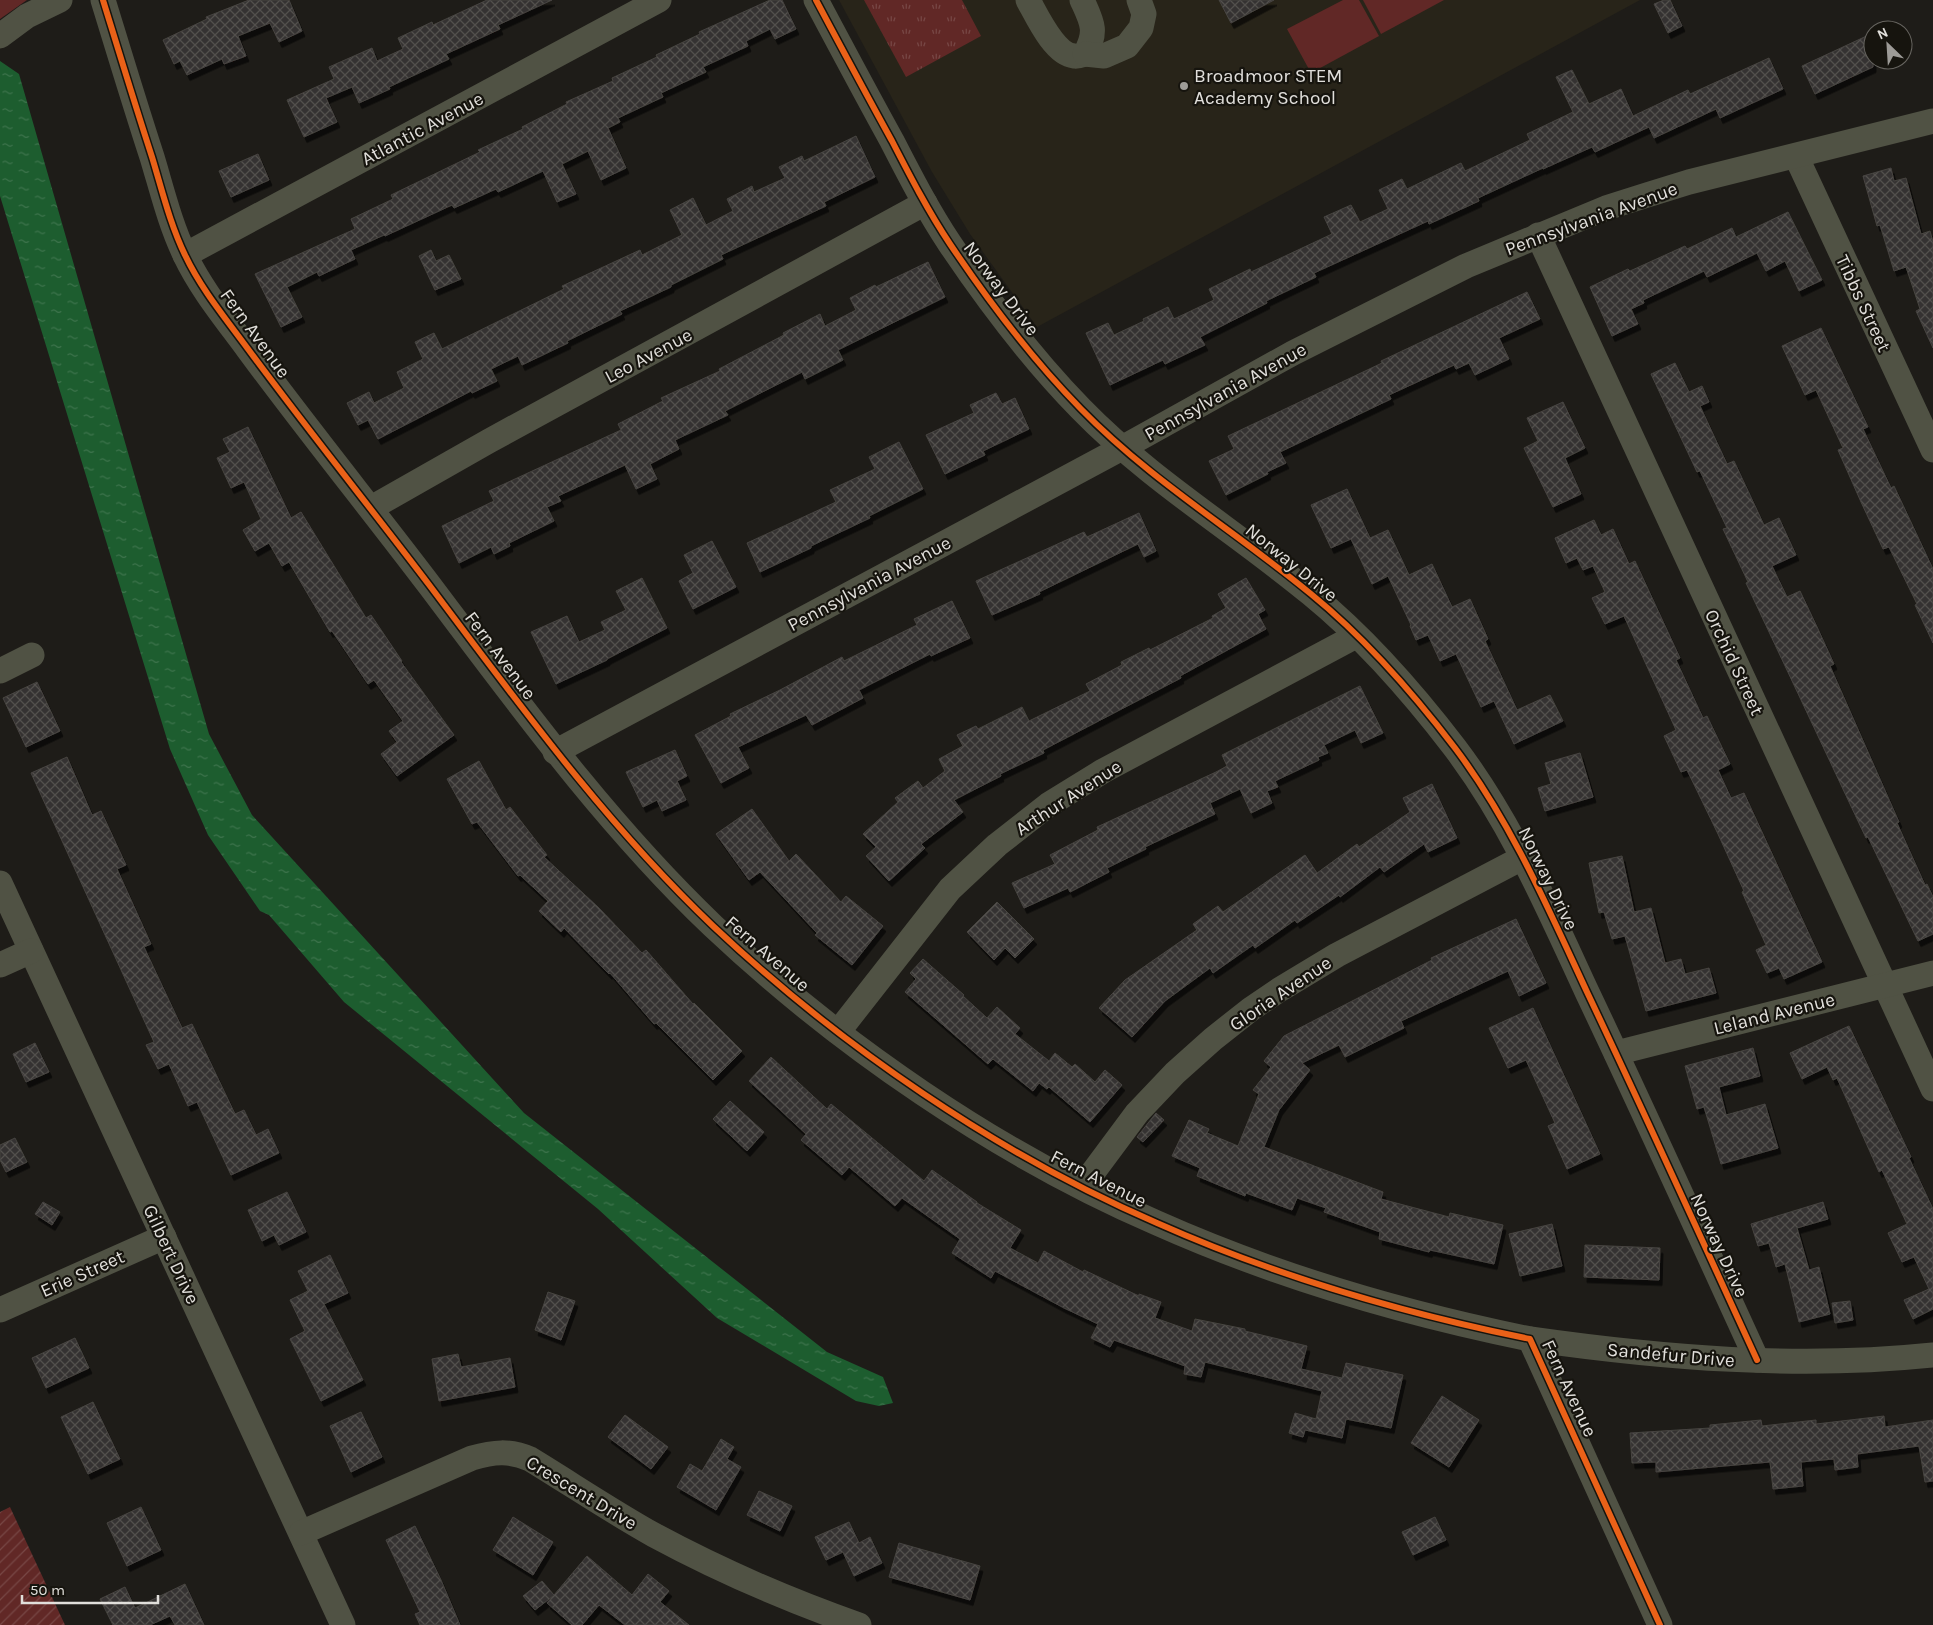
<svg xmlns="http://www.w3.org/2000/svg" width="1933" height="1625" viewBox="0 0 1933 1625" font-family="Karla,sans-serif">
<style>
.built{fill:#282419}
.grass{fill:#612826}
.park{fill:url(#park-tufts)}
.garden{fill:url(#garden-furrows)}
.water{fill:url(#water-ripples)}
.building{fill:url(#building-cross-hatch);stroke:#474441;filter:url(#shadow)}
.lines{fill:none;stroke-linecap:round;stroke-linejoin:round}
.minor{stroke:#505244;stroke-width:25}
.cycleway-casing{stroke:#16140e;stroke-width:9}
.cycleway{stroke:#ea6118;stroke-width:6}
.poi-dot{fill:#9d9b97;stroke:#16140e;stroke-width:2}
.labels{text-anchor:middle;stroke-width:4.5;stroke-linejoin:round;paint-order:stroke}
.poi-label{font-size:19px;fill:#e1dfdb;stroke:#16140e;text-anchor:start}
.street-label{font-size:19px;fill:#e1dfdb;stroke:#16140e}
</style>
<defs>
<pattern id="park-tufts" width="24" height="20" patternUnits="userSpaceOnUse" patternTransform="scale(1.25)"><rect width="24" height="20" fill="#612826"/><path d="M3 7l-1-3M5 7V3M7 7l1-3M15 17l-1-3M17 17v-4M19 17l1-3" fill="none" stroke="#774745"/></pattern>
<pattern id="garden-furrows" width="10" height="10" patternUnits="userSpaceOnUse" patternTransform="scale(1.25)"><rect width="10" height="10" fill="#612826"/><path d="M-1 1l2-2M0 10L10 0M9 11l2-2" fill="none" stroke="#774745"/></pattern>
<pattern id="water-ripples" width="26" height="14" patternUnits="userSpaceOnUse" patternTransform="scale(1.25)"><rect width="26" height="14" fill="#1d5d2f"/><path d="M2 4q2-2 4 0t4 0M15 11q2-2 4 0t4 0" fill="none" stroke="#3e744d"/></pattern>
<pattern id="building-cross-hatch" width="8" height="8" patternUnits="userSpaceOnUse" patternTransform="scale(1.25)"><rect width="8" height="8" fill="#353331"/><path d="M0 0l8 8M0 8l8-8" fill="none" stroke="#52504e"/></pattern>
<filter id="shadow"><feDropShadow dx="3" dy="5.5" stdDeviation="0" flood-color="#0009"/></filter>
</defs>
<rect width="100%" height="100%" fill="#1e1c18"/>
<path class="built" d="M839,0H1640L1037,327L970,234L932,172Z"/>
<g class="grass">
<path d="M0,0H27L0,19Z"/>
<path d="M1343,0H1359L1379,36L1311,73L1287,29Z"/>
<path d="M1363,0H1444L1381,34Z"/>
</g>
<path class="park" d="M864,0H962L981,36L906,77Z"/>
<path class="garden" d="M10,1507L65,1625H0V1512Z"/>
<path class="water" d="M0,61L19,74L209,734L252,815L524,1113L827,1352L883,1377L893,1403L879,1406L856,1401L717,1318L598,1209L344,1002L269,915L260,911L208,835L170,749L0,196Z"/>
<g class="building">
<path d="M249,0H289L302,31L279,42L270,23L238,36L246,56L224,64L222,59L187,75L180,61L174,64L163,40L207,19L206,17Z"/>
<path d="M487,0H552L498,25L500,29L446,54L449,59L389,87L390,89L359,103L352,87L326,98L337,122L304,137L287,100L334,79L329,67L372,48L377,61L403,49L398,38L432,22L433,25Z"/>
<path d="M770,0H782L796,29L775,39L770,29L746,41L748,46L703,67L706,72L661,93L663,97L618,118L620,122L608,128L626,168L601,180L588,151L562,164L576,194L557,202L543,171L498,192L496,189L454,208L452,205L385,236L384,235L351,250L355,259L319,276L317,272L287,287L302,317L281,327L255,274L355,229L351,219L393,199L391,195L480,152L478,150L523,129L522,127L567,104L566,102L613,81L612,78L657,57L656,55L700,34L699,32Z"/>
<path d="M1219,0H1274L1231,23Z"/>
<path d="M1664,0H1670L1682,26L1668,33L1654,4Z"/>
<path d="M1873,33V67L1815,94L1802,66Z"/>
<path d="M1769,58L1783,89L1720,118L1716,109L1654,138L1649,127L1595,152L1592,147L1543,169V168L1478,198L1479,201L1429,224L1428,221L1314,273L1316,277L1266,301L1267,303L1200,337L1205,345L1165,364L1163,360L1110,385L1086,333L1108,323L1114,335L1144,321L1143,319L1168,307L1174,319L1214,300L1209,289L1250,269L1251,272L1332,234L1324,217L1351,205L1360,222L1388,209L1379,190L1402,179L1407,189L1461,163L1465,171L1530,140L1527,134L1573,112L1556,77L1572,70L1589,104L1621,89L1633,116L1688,90L1690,94Z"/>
<path d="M856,136L875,177L824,202L826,206L721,255L723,259L671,285V287L620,311L622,314L567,341L568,343L522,365L518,356L491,369L497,381L472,393L471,391L378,439L368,420L358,425L347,403L369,392L374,403L404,388L397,372L423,359L415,342L434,333L442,349L564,289L562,286L640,250L642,255L682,235L670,210L693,198L706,225L733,211L727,199L752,186L754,192L785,178L779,167L802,156L804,161Z"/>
<path d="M258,154L269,180L231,197L219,171Z"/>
<path d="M1891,168L1894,181L1906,178L1921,234L1930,231L1933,242V348L1916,311L1920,309L1906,267L1894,271L1880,225L1877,226L1863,176Z"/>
<path d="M1788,212L1822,280L1799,291L1785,261L1766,271L1757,253L1707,277L1704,271L1643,300L1644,303L1631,309L1638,324L1612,336L1590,287L1628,269L1630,271L1685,246L1687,249L1732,228L1736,237Z"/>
<path d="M431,250L436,261L449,255L461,279L435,290L419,256Z"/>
<path d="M928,262L945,297L838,350L843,360L805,379L802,372L725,411L728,415L675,440L679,449L650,464L657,479L636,489L625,465L558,496L561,501L547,507L554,521L509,543L510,546L494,554L491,547L459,563L442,526L494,501L489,491L621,430L618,424L663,401L661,398L720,371L719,369L784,335L783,333L820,314L825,326L856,310L850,298L875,285L876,287Z"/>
<path d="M1527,292L1540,319L1499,338L1509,359L1475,375L1469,363L1456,369L1454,365L1389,395L1391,399L1280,452L1286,463L1267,472L1268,474L1226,495L1209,461L1234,449L1228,436L1382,363L1381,361Z"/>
<path d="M1821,328L1868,427L1863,429L1891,488L1894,486L1933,569V643L1915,605L1917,604L1889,547L1883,549L1861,502L1838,450L1843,448L1816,390L1805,395L1782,346Z"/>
<path d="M1675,363L1689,392L1702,386L1709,402L1700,406L1727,464L1734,461L1764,525L1779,518L1796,555L1772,566L1787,597L1800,591L1818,629L1834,664L1830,666L1899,822L1897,823L1925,885L1927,884L1933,897V934L1918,941L1868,837L1866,838L1746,583L1748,582L1723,529L1727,528L1700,471L1697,472L1651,374Z"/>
<path d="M996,393L1002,404L1015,398L1029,429L983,451L985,455L945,474L926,435L974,413L970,405Z"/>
<path d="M1563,402L1585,448L1565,458L1581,494L1553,507L1524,448L1538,441L1527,418Z"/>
<path d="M248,427L291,518L301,512L366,618L371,615L402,661L401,662L454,735L397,776L381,754L397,742L389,731L403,721L374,680L368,684L332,631L330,632L289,562L282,566L269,543L255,551L243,530L261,519L244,482L231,488L217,458L230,452L223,439Z"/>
<path d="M899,442L923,489L869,516L870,518L811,546V548L760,572L747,543L836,502L830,490L875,469L869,457Z"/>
<path d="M1347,489L1370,538L1388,530L1409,575L1432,564L1452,607L1470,599L1488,639L1485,641L1517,710L1550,695L1563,721L1514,744L1494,701L1481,707L1456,654L1440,661L1428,635L1416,640L1410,626L1411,625L1388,576L1372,584L1351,539L1331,548L1311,505Z"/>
<path d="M1139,513L1156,551L1144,557L1138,544L1039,592L1040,594L992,615L976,581L1084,532L1087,537Z"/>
<path d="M1594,520L1601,535L1613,529L1629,564L1635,561L1680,658L1676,660L1703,718L1707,716L1730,764L1718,770L1731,798L1744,793L1822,962L1784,979L1779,968L1767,973L1756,950L1766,945L1742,892L1744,891L1718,834L1687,770L1681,772L1664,736L1676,730L1624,616L1605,624L1592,598L1605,592L1593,566L1583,570L1577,558L1566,563L1555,538Z"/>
<path d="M712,541L736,587L693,609L679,581L693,573L684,555Z"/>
<path d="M642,578L667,628L607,659V660L556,684L531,632L567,616L579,642L605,630L601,622L626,610L616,591Z"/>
<path d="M1246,578L1265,610L1258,614L1266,629L1180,676L1181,678L1043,750L1044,753L1000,774L1001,776L954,800L963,812L921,844L925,848L889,881L866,856L876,847L863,834L898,802L895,798L918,781L923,788L945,771L939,759L963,746L957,735L976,726L978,729L1022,707L1029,721L1090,691L1086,684L1122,665L1121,662L1149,648L1150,650L1213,618L1212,616L1226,608L1218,594Z"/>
<path d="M952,601L970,638L931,656L930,654L859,690L863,698L812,725L806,715L738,747L749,768L721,783L695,735L731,716L730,714L780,690L842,657L844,661L917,625L914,619Z"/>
<path d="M37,682L60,731L26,747L3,698Z"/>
<path d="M1360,686L1383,733L1361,743L1355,730L1324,745L1328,753L1318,757L1319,760L1275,781L1278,787L1267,791L1272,803L1251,813L1240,789L1210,803L1215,814L1145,847L1146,849L1107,868L1109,872L1070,892L1068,888L1024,908L1012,883L1055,864L1050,855L1098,830L1097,827L1216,772L1227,766L1222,755Z"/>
<path d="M675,750L687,776L677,781L686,800L662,811L657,800L643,807L626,772Z"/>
<path d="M1580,753L1593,797L1545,811L1538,788L1551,784L1545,763Z"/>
<path d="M67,757L92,815L101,811L126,865L117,869L151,944L144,947L182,1028L192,1024L235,1114L244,1110L256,1135L268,1129L279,1153L231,1175L197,1102L188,1106L169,1064L158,1069L146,1045L154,1042L31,773Z"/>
<path d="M479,761L506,810L510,807L547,855L544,857L598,907L642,953L646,950L693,1004L694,1003L742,1051L713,1080L656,1023L654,1024L610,973L609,974L564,928L561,932L539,911L548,901L520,875L518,876L477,822L472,824L447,779Z"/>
<path d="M1432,784L1457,838L1428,852L1424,844L1384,872L1380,867L1340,897L1339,895L1297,923L1295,920L1255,948L1253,945L1213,973L1210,968L1165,1001L1132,1037L1099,1008L1125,980L1197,930L1193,924L1218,906L1223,912L1305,855L1317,873L1357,844L1359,847L1410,812L1403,798Z"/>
<path d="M752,809L789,861L796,854L841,902L846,896L883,926L852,965L815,935L817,933L760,872L749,880L716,834Z"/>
<path d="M1622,856L1634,912L1651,908L1665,963L1681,959L1685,974L1709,968L1716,993L1646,1011L1625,936L1612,939L1604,912L1599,913L1589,863Z"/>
<path d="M997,902L1034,939L1015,958L1005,948L994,960L967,932Z"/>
<path d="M1516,919L1546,983L1519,996L1508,971L1401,1021L1404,1028L1345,1057L1339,1045L1302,1063L1310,1070L1279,1110L1264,1147L1383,1192L1381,1199L1449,1217L1450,1213L1503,1225L1494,1264L1430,1250L1429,1252L1379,1239L1380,1232L1324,1212L1326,1208L1297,1198L1292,1210L1246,1193L1245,1196L1197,1176L1200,1168L1172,1156L1189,1120L1209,1129L1207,1133L1238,1146L1259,1094L1253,1090L1271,1067L1264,1061L1284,1036L1432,960L1431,958Z"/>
<path d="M923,959L964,995L963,996L987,1018L997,1007L1020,1028L1015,1034L1049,1061L1055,1053L1072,1067L1075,1064L1095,1082L1105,1070L1122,1085L1090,1122L1049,1087L1047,1089L1039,1083L1033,1091L993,1059L988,1064L905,992L916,979L910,973Z"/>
<path d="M1533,1008L1600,1154L1567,1169L1548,1126L1555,1123L1526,1060L1508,1068L1489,1028Z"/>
<path d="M1849,1026L1911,1157L1909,1158L1933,1209V1309L1913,1319L1904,1300L1929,1289L1914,1257L1902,1262L1888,1233L1907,1224L1882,1170L1879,1172L1837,1078L1833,1080L1827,1067L1802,1079L1790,1053Z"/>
<path d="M35,1043L49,1072L26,1082L13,1054Z"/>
<path d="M1753,1048L1760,1076L1719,1087L1726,1115L1765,1104L1778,1148L1721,1164L1704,1107L1697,1109L1685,1066Z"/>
<path d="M771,1057L827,1109L831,1104L924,1181L932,1170L977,1202V1203L1021,1230L1010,1248L1038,1263L1044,1251L1083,1272L1084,1270L1139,1296V1294L1161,1302L1155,1318L1192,1331L1195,1319L1245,1329V1331L1307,1346L1301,1369L1342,1378L1346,1363L1403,1375L1391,1428L1346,1419L1342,1438L1305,1430L1303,1437L1289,1433L1295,1413L1316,1419L1322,1391L1205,1362L1201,1377L1184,1374L1185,1366L1114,1340L1110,1347L1091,1338L1098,1324L1064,1308L995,1271L991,1278L952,1253L960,1239L902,1198L895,1206L849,1167L842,1175L801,1140L806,1134L749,1081Z"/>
<path d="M730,1101L764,1132L747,1151L713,1119Z"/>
<path d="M1156,1113L1164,1120L1143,1142L1137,1137Z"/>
<path d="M15,1138L27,1162L6,1172L0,1160V1145Z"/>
<path d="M287,1192L306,1232L279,1245L274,1235L262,1241L248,1210Z"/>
<path d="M43,1202L60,1212L52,1225L35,1214Z"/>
<path d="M1823,1202L1828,1219L1797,1228L1809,1270L1819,1267L1830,1314L1799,1322L1785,1264L1776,1267L1769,1243L1758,1246L1751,1224Z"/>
<path d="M1552,1224L1562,1266L1520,1276L1509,1234Z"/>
<path d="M1585,1245L1660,1248L1659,1280L1584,1277Z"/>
<path d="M330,1255L348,1293L324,1304L363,1380L321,1401L290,1339L305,1331L290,1300L308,1291L298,1271Z"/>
<path d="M548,1292L575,1301L561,1340L535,1330Z"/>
<path d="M1850,1301L1853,1320L1835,1323L1832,1303Z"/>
<path d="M75,1338L89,1368L46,1388L32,1358Z"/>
<path d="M458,1354L461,1367L510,1358L515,1387L439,1401L432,1359Z"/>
<path d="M1442,1396L1479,1420L1449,1467L1411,1443Z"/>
<path d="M93,1402L120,1459L88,1474L61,1417Z"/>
<path d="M361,1412L382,1457L351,1472L330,1426Z"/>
<path d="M625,1415L668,1447L651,1469L608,1437Z"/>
<path d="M1884,1416L1885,1427L1933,1420V1481L1925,1482L1919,1446L1857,1454L1858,1467L1835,1470L1834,1459L1801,1462L1803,1486L1773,1489L1770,1462L1656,1472V1462L1632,1463L1630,1433L1710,1428V1425L1761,1420L1762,1426L1816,1420V1424Z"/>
<path d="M721,1439L734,1447L727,1459L741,1467L716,1510L677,1487L690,1464L702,1471Z"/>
<path d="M759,1491L792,1506L780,1531L747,1515Z"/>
<path d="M141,1507L161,1550L127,1566L107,1523Z"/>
<path d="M513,1517L553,1542L533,1575L493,1550Z"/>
<path d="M1435,1517L1446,1540L1413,1555L1402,1532Z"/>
<path d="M849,1522L859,1543L870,1537L882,1563L854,1576L843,1552L826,1560L815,1537Z"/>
<path d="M415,1526L441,1580L460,1625H420L415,1614L420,1612L386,1540Z"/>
<path d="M899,1543L980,1566L970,1600L889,1577Z"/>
<path d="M587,1556L632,1595L648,1574L669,1591L660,1602L689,1625H625L599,1605L582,1625H572L547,1603L553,1596L535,1610L523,1596L542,1581L554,1595Z"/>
<path d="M185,1584L204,1625H175L170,1616L150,1625H113L100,1599L125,1587L135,1608Z"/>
</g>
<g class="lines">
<g class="minor">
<path d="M103,0C119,52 135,105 152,157C162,190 170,224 185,255C201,289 226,319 248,349C307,429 370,507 430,586C519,704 606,824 713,926C838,1044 999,1155 1157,1223C1276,1276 1402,1313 1530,1339L1660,1625"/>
<path d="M816,0C841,47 866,94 892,141C910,176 928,211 950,244C989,302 1032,359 1081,409C1150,480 1235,531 1311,594C1365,638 1413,693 1455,748C1511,822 1548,908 1587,992C1645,1114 1701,1238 1757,1360"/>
<path d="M1028,0C1037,16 1054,54 1074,56C1077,57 1082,55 1085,54C1098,31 1092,22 1082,0"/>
<path d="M0,36L27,16L60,0"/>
<path d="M1085,54L1104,56L1127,46L1141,28L1144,14L1139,0"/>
<path d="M1796,156L1933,450"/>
<path d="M1538,235L1933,1089"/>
<path d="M185,255L659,0"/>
<path d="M371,508L489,441L925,203"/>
<path d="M0,671L32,655"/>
<path d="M555,752L1122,448L1293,353L1466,266L1606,208L1647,195L1689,182L1933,121"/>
<path d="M0,883L343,1625"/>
<path d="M0,965L31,951"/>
<path d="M838,1032L950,889L997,845L1048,805L1103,771L1356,636"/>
<path d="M1616,1053L1933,973"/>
<path d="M1082,1187L1137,1113L1175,1073L1213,1039L1251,1009L1279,990L1337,955L1524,857"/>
<path d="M0,1310L164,1237"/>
<path d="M1530,1339C1664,1358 1798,1369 1933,1355"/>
<path d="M301,1533L472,1458C493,1452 510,1450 530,1459C571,1484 611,1511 654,1535C719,1570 788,1600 859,1625"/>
</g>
<defs>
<g id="cycleway">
<path d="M103,0C119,52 135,105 152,157C162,190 170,224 185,255C201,289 226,319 248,349C307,429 370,507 430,586C519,704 606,824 713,926C838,1044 999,1155 1157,1223C1276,1276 1402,1313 1530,1339L1660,1625"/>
<path d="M816,0C841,47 866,94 892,141C910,176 928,211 950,244C989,302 1032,359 1081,409C1150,480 1235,531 1311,594C1365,638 1413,693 1455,748C1511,822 1548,908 1587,992C1645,1114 1701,1238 1757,1360"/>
</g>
</defs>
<use href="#cycleway" class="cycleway-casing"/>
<use href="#cycleway" class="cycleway"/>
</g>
<circle class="poi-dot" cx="1184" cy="86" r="5"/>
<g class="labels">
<g class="poi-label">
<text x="1194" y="82">Broadmoor STEM<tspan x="1194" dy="22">Academy School</tspan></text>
</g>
<g class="street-label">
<text transform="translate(422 128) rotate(-28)" y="7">Atlantic Avenue</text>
<text transform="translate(1591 218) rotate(-20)" y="7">Pennsylvania Avenue</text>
<text transform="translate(1002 288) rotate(53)" y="7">Norway Drive</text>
<text transform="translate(1864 303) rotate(65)" y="7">Tibbs Street</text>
<text transform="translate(256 333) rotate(54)" y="7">Fern Avenue</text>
<text transform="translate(648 355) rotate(-28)" y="7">Leo Avenue</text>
<text transform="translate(1225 391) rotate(-29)" y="7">Pennsylvania Avenue</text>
<text transform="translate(1292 562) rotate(39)" y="7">Norway Drive</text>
<text transform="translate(869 583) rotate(-28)" y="7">Pennsylvania Avenue</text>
<text transform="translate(501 655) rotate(53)" y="7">Fern Avenue</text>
<text transform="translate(1735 662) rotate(65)" y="7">Orchid Street</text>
<text transform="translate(1068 797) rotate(-33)" y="7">Arthur Avenue</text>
<text transform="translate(1549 878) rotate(64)" y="7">Norway Drive</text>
<text transform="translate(768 953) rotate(41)" y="7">Fern Avenue</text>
<text transform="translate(1280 993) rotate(-34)" y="7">Gloria Avenue</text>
<text transform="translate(1774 1013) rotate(-14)" y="7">Leland Avenue</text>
<text transform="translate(1099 1178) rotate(27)" y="7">Fern Avenue</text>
<text transform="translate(1720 1245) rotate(65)" y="7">Norway Drive</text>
<text transform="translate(172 1254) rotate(65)" y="7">Gilbert Drive</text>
<text transform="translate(82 1273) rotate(-24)" y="7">Erie Street</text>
<text transform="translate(1671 1354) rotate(5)" y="7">Sandefur Drive</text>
<text transform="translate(1570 1388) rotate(65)" y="7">Fern Avenue</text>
<text transform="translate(582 1492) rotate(31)" y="7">Crescent Drive</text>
</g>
</g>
<g transform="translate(1888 45) rotate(335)"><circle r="24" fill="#16140e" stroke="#676560"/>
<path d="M0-4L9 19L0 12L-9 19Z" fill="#9d9b97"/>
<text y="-8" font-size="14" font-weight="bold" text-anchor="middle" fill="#e1dfdb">N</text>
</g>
<path d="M22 1595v8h136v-8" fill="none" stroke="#e1dfdb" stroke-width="2.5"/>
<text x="30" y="1595" font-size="15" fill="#e1dfdb" stroke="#16140e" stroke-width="4" paint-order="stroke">50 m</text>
</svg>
